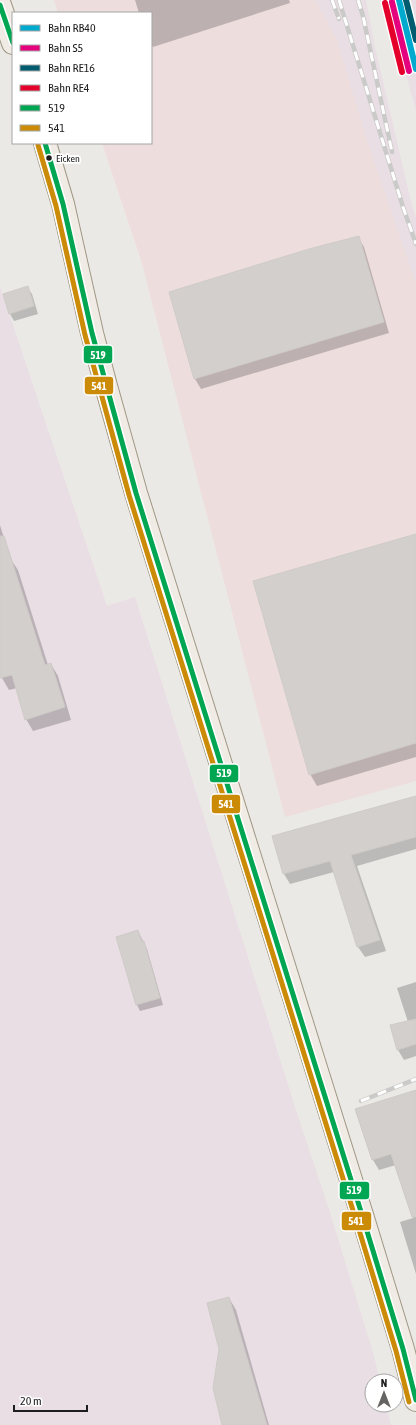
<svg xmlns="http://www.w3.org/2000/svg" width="416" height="1425" viewBox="0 0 416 1425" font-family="'Asap Condensed',sans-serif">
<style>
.commercial{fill:#eddddc}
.industrial{fill:#e9dee4}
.shadow{fill:#0003}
.building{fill:#d2cfcd;stroke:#cecbc7}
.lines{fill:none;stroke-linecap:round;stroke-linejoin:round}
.major-casing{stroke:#a09784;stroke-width:24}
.major{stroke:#f0ebe4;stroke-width:22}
.rail-casing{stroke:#cacac9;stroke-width:4.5}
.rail{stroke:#fff;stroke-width:3;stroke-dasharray:9;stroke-linecap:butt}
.bus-1-casing{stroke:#fff;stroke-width:8}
.bus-2-casing{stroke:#fff;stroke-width:8}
.bus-1{stroke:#00a651;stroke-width:5}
.bus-2{stroke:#cb8b06;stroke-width:5}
.rail-1-casing{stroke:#fff;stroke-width:9}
.rail-2-casing{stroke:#fff;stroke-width:9}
.rail-3-casing{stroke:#fff;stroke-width:9}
.rail-4-casing{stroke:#fff;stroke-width:9}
.rail-1{stroke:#00a9ce;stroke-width:6}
.rail-2{stroke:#e5007d;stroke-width:6}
.rail-3{stroke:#005c6e;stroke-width:6}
.rail-4{stroke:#e4002b;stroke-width:6}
.bus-dot{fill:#1d1d1d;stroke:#fff;stroke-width:1.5}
.labels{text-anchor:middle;stroke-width:3.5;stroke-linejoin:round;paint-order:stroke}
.bus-label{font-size:10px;fill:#1d1d1d;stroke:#fff;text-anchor:start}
.line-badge{stroke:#fff;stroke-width:1.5}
.badge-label{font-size:11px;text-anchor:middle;font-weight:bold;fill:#fff}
</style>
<rect width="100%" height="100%" fill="#ebe9e6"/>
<path class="commercial" d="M54,0H315L338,40L416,284V781L285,817L141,260L102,143H151V13H58Z"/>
<g class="industrial">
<path d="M315,0H366L375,47L412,206L416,217V284L367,141L337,40Z"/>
<path d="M388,0H416V111L394,29Z"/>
<path d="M0,286L107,606L135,597L295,1107L329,1209L374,1356L380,1381H372V1405H386L391,1425H0Z"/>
</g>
<g class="shadow">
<path d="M135,0H289L290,3L153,47L151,44V13H139Z"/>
<path d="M358,237L364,247L389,333L201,389L195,379L170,293Z"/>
<path d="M27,287L32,294L38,314L14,321L10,314L4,295Z"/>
<path d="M0,525L10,558L18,570L48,665L51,664L58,676L71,720L33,731L26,719L17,688L9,690L2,678L0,670Z"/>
<path d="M416,535V757L317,786L310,774Z"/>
<path d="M416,797V849L357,866L386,951L365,957L358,947L334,872L290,884L284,874Z"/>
<path d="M138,931L147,949L163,1005L140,1011L137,1005L118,938Z"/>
<path d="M416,982V1056L404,1060L398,1050L408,1022L397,988Z"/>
<path d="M416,1091V1274L400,1222L413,1218L396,1165L379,1170L373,1160L357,1110Z"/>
<path d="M229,1298L236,1310L269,1425H223Z"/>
</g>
<g class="building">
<path d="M359,236L384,322L194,379L169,292L309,249Z"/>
<path d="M28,286L34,306L9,314L3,294Z"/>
<path d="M416,534V743L309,775L253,581Z"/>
<path d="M0,536H4L45,665L51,663L65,707L25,720L12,675L0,678Z"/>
<path d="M416,796V837L351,855L380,940L357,947L330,861L283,874L272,836Z"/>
<path d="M138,930L142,942L144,941L160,998L136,1005L116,937Z"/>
<path d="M416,1019V1044L397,1050L390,1025Z"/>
<path d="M416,1090V1217H412L391,1154L372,1160L355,1109Z"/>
<path d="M229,1297L267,1425H222L213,1388L219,1349L207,1303Z"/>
</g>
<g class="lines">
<defs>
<g id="major">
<path d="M0,5L13,43"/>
<path d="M45,143L63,204L92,333L106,386L136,493L363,1218L403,1349L416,1400"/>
</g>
</defs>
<use href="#major" class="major-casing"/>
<use href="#major" class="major"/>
<defs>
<g id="rail">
<path d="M332,0L339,19"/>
<path d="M339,0L403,207L416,244"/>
<path d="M358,0L363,16L392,152"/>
<path d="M361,1101L416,1079"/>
</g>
</defs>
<use href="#rail" class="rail-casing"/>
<use href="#rail" class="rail"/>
<defs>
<g id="bus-1">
<path d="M0,5L13,43"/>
<path d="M45,143L63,204L92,333L136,493L363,1218L403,1349L416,1400"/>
</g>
<path id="bus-2" d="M38,145L56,206L85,335L129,495L356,1220L396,1351L409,1402"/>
</defs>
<use href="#bus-1" class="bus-1-casing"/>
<use href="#bus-2" class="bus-2-casing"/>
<use href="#bus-1" class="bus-1"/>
<use href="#bus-2" class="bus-2"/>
<defs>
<path id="rail-1" d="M399,0L416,69"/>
<path id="rail-2" d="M392,2L409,71"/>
<path id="rail-3" d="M406,0L416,40"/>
<path id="rail-4" d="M385,3L402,72"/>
</defs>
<use href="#rail-1" class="rail-1-casing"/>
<use href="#rail-2" class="rail-2-casing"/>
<use href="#rail-3" class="rail-3-casing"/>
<use href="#rail-4" class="rail-4-casing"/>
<use href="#rail-1" class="rail-1"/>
<use href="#rail-2" class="rail-2"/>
<use href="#rail-3" class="rail-3"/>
<use href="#rail-4" class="rail-4"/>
</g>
<circle class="bus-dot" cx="49" cy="158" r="3.5"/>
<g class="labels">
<g class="bus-label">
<text x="56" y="162">Eicken</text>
</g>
</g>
<g class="line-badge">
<rect x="83" y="345" width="30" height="19" rx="4" fill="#00a651"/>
<rect x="84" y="376" width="30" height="19" rx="4" fill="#cb8b06"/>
<rect x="209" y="764" width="30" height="19" rx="4" fill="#00a651"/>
<rect x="211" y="794" width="30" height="20" rx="4" fill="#cb8b06"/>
<rect x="339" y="1181" width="31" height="19" rx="4" fill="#00a651"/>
<rect x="341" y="1211" width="31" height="20" rx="4" fill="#cb8b06"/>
</g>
<g class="badge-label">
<text x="98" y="359">519</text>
<text x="99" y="390">541</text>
<text x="224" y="777">519</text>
<text x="226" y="808">541</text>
<text x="354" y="1194">519</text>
<text x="356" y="1225">541</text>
</g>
<rect x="12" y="12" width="140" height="132" fill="#ffffff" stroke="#a5a5a5"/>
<rect x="20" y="25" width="20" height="6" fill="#00a9ce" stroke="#a5a5a5"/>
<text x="48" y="32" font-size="12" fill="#1d1d1d">Bahn RB40</text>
<rect x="20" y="45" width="20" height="6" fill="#e5007d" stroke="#a5a5a5"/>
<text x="48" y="52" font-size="12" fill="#1d1d1d">Bahn S5</text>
<rect x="20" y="65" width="20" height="6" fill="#005c6e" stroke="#a5a5a5"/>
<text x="48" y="72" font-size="12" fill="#1d1d1d">Bahn RE16</text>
<rect x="20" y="85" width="20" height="6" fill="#e4002b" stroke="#a5a5a5"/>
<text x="48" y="92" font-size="12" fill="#1d1d1d">Bahn RE4</text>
<rect x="20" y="105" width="20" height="6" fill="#00a651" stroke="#a5a5a5"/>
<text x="48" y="112" font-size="12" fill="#1d1d1d">519</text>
<rect x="20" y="125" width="20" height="6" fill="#cb8b06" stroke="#a5a5a5"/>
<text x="48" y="132" font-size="12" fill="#1d1d1d">541</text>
<g transform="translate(384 1393)"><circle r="19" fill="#ffffff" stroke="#a5a5a5"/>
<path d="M0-3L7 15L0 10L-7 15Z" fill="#656463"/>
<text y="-6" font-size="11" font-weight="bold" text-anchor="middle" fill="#1d1d1d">N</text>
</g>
<path d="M14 1405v6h73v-6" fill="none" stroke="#1d1d1d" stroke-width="2"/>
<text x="20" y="1405" font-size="12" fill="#1d1d1d" stroke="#ffffff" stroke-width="3" paint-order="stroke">20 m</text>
</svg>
